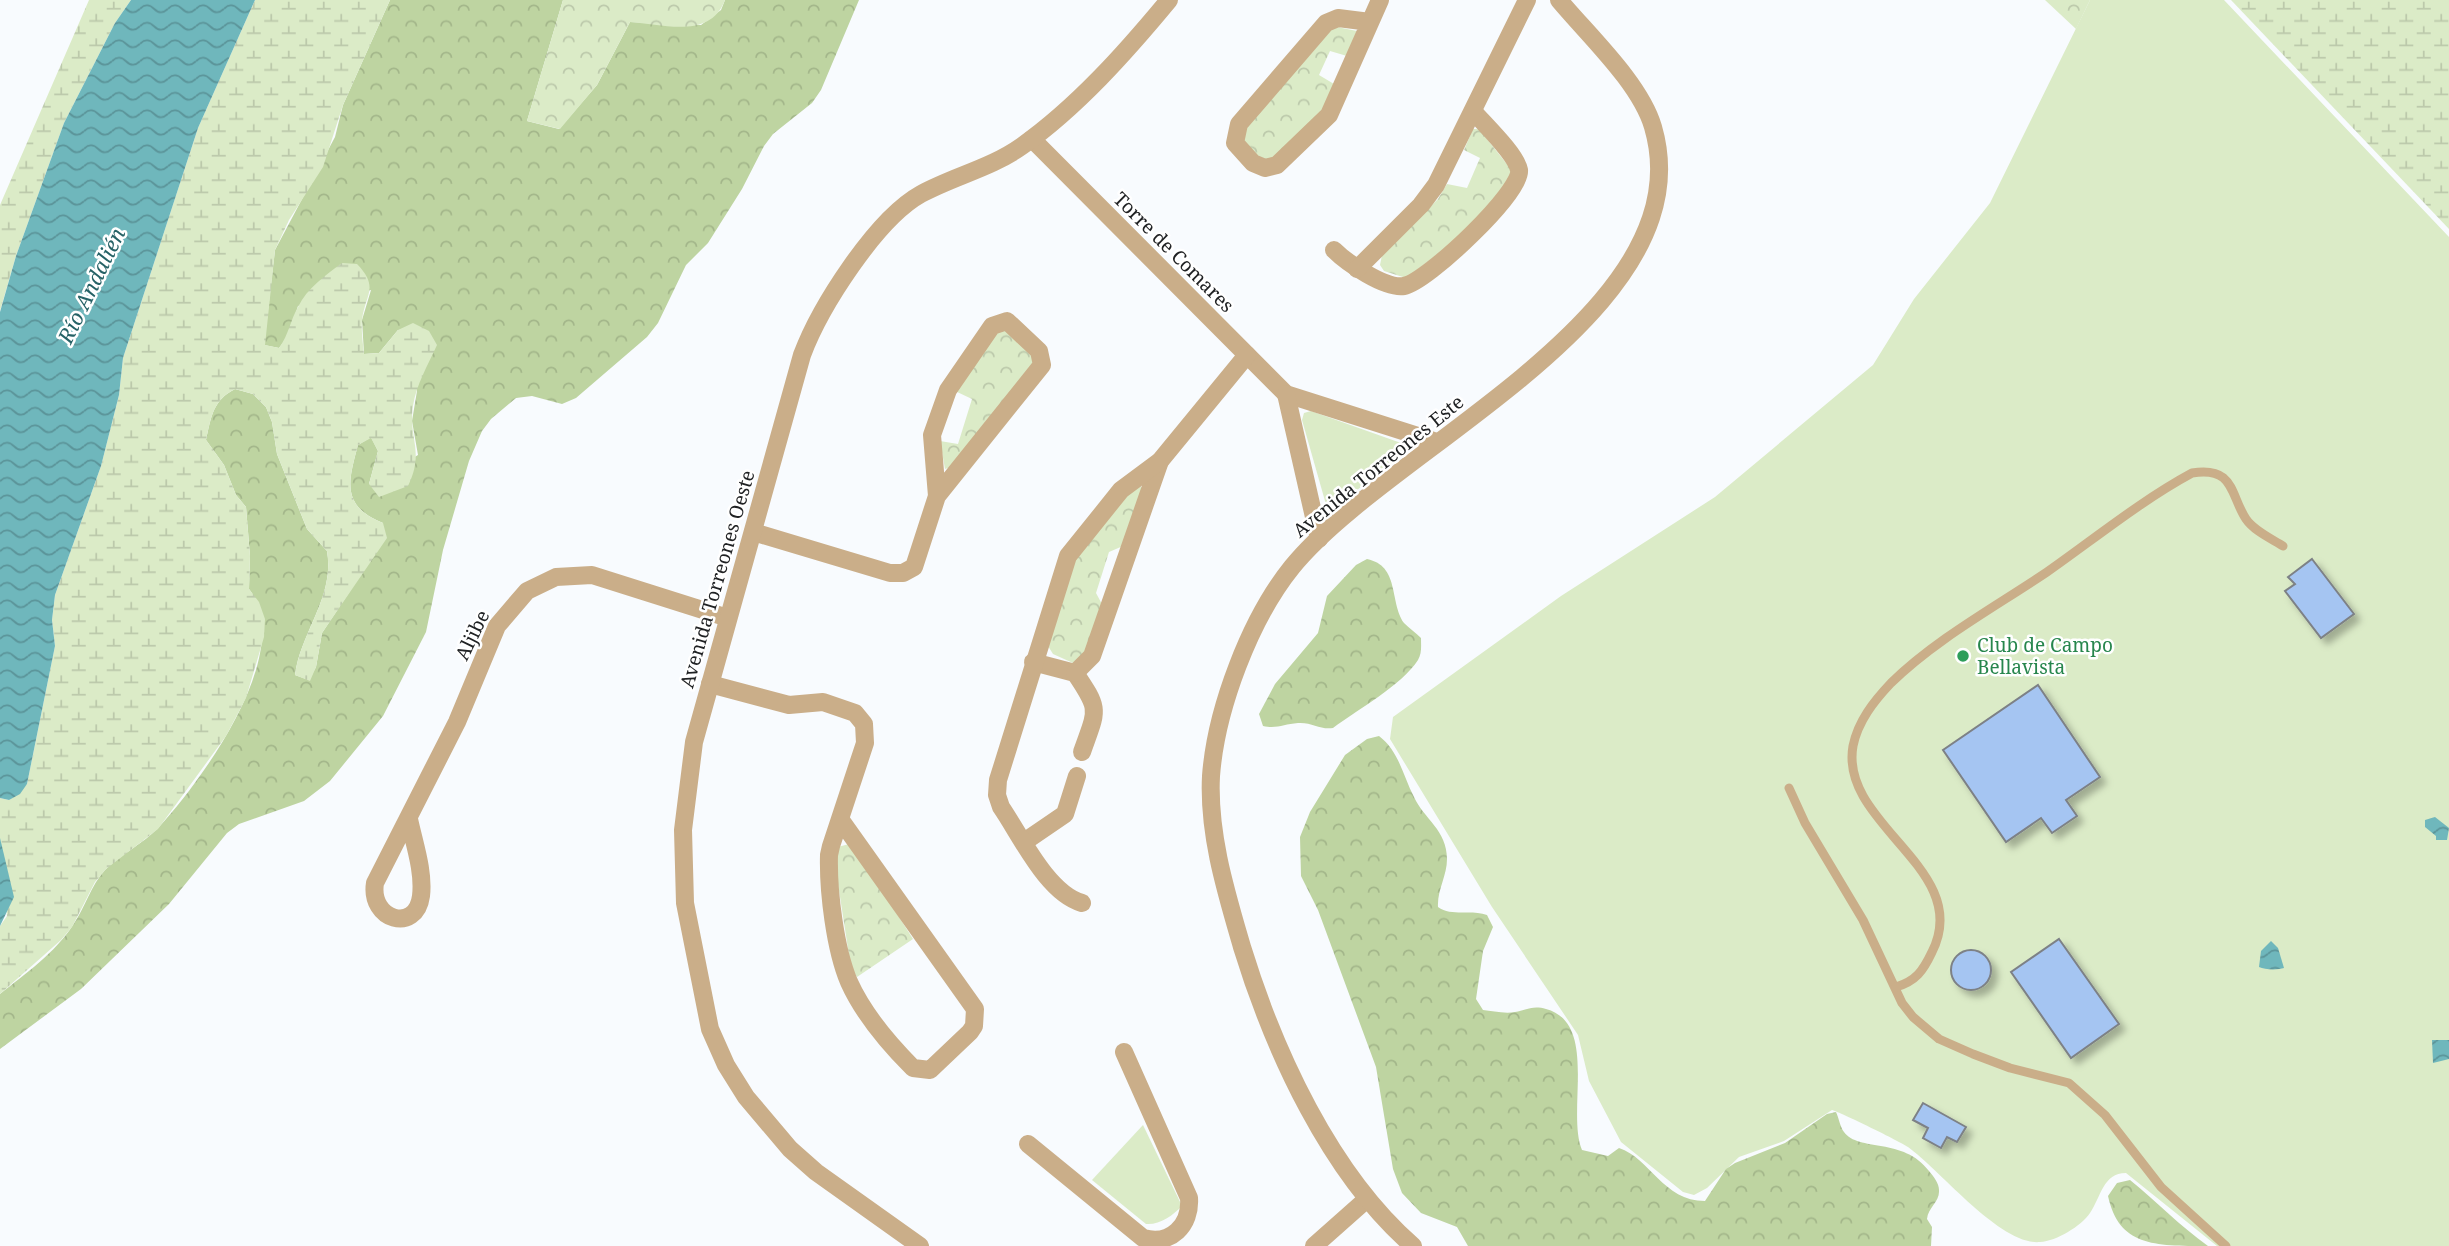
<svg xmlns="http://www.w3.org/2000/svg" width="2449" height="1246" viewBox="0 0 2449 1246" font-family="'Noto Serif',serif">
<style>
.grass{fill:#dbebc7}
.forest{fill:url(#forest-crowns)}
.wetland{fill:url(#wetland-marsh)}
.park{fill:url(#park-crowns)}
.water{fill:url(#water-waves)}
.building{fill:#a5c5f2;stroke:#7d8186;stroke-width:2;filter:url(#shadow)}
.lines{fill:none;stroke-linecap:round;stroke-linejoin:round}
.lane{stroke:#caae89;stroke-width:9}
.street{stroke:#caae89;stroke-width:18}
.leisure-dot{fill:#2e9e5b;stroke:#fff;stroke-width:2.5}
.labels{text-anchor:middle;stroke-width:5;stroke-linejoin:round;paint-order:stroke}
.street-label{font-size:19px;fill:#202224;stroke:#fff}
.leisure-label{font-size:19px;fill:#27864d;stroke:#fff;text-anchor:start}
.water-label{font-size:21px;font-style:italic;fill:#266266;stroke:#fff}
</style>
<defs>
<pattern id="forest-crowns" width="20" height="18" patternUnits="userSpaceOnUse" patternTransform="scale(1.75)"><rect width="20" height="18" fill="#bed4a1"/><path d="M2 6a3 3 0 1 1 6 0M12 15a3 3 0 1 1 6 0" fill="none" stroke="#a3b68a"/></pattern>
<pattern id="wetland-marsh" width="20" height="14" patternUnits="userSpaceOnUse" patternTransform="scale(1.75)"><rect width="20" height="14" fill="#dbebc7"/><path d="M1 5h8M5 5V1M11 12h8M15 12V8" fill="none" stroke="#bcc9ab"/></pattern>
<pattern id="park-crowns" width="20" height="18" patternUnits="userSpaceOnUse" patternTransform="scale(1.75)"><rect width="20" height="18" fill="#dbebc7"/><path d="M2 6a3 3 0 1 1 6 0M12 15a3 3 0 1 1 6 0" fill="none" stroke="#bcc9ab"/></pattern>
<pattern id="water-waves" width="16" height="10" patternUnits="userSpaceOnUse" patternTransform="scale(1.75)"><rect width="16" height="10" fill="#6fb7bc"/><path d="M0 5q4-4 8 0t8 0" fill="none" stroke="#5b9499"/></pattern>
<filter id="shadow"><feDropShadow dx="6" dy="6" stdDeviation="3.5" flood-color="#0004"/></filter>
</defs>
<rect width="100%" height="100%" fill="#f8fbfe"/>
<g class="grass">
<path d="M2090,0H2224L2449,237V1246H2217L2126,1173C2103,1173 2101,1197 2090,1213C2081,1226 2057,1241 2040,1242C2001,1246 1940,1170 1908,1147C1901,1142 1840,1112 1832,1110L1784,1141L1739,1157L1707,1188L1694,1195L1683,1192L1621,1142L1589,1081L1578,1035L1492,907L1390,739L1393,717L1561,596L1715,497L1873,365L1914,299L1990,203Z"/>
<path d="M1311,411L1401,443L1405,453L1335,507L1327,508L1302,420L1304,413Z"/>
<path d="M1143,1125L1182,1206C1172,1216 1160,1225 1146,1224L1092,1180Z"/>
</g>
<g class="forest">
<path d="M390,0H563L527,121L559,129L597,85L630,22L701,25L721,10L725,0H859L821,90L812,103L773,134L764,146L742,189L708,243L686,265L658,323L647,337L576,398L562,404L532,396L516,398L491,419L482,431L469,461L443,550L426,632L383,716L330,781L304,801L239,824L227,833L169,904L81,989L0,1049V994C25,974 55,953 73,925C85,908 91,885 105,870C121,854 143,844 159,827C202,780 297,651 249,589L250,556L246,507L236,495L224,465L206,440C211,417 213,400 235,389L253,394L266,407L272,422L277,454L307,529L327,551C335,597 301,631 295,675L309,680L316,667L322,633L350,591L383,523C341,506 348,482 358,445L371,437L378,451L369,484L418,455L412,421L417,391L398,330L379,353L364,354L362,320L371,290L298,306L289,335L279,348L264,345L275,250L335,137L343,105Z"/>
<path d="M1367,559C1400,566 1389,601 1404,623C1409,628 1416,633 1421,638C1421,646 1422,653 1418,660C1402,685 1357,710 1333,728C1320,730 1312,722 1298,723C1284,724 1277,729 1263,726L1259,714L1275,684L1318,633L1327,596L1356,565Z"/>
<path d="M1379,736C1399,751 1403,776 1414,797C1424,819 1447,830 1447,859C1447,876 1437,890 1438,907C1452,917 1471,909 1487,915L1493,927L1483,951L1476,999L1483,1010C1492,1011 1505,1014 1515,1012C1526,1010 1533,1005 1546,1009C1599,1023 1566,1112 1582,1150L1608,1156L1619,1148C1650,1158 1663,1201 1705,1201L1726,1169L1735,1163L1785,1143L1827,1114L1836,1112C1839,1118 1840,1127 1844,1132C1858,1152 1904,1137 1929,1171C1933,1176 1939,1183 1939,1190C1940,1202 1928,1207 1927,1219L1932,1227L1931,1246H1468L1457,1227L1421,1213L1402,1193L1393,1169L1376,1067L1318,910L1301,876L1300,837L1310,812L1345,755L1367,739Z"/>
<path d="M2130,1180C2157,1202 2180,1226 2208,1246C2153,1246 2119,1246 2108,1196L2117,1183Z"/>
</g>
<g class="wetland">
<path d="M89,0H131L115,23L64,123L16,256L0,311V205Z"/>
<path d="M255,0H390L343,105L323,167L289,220L275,250L265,345L279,348C289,334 290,321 298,307C307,288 326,275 342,263L357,264C380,288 365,294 362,320C361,331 363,343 364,354L379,353L398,330L413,323L429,331L437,345C428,365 416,385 413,406C408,439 425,451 408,486L379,497L369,484L378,451L371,438L358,445C348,482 341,506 383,523L387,538L322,633L316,667L310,681L295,675C301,631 335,597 327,551L307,529L277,454L272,422L266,407L253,394L235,389C213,400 211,417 206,440L224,465L236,495L246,507L250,556L249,589L259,602L265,619L264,637L246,698L226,736L158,829L106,869L95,882L72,927L61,940L0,994V926L7,916L0,838V798L9,800L27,784L55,646L52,620L55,595L101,466L119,395L123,358L198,128Z"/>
<path d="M2231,0H2449V229Z"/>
</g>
<g class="park">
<path d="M563,0H725C710,40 663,24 630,22L597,85L560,129L527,121Z"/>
<path d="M2045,0H2090L2076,29Z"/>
<path d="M1332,26L1357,31L1347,56L1330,51L1319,75L1334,84L1321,113L1274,160L1264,161L1243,142L1242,133Z"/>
<path d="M1473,129H1479L1510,168L1513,176L1463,235L1406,278L1384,271L1380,265L1382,255L1438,199L1447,184L1467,188L1480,158L1464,150Z"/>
<path d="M1003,327L1036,360L951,467L945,469L940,441L958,444L972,399L955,391L998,329Z"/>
<path d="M1133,485H1140L1142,488L1123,546L1109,552L1096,593L1103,606L1086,653L1073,663L1053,654L1048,646L1071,561Z"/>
<path d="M849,844L855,848L913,939L857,977L851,968L834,858L838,847Z"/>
</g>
<g class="water">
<path d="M131,0H255L198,128L123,358L119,395L101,466L55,595L52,620L55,646L27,784L20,794L9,800L0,798V312L16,256L64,123L115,23Z"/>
<path d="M2435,817L2449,828L2447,840H2436V836L2425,827V820Z"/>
<path d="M0,838L14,897L0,926Z"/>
<path d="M2271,941L2278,948L2284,968C2278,970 2265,970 2259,967L2261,951Z"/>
<path d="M2432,1040H2449V1059L2433,1063Z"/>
</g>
<g class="building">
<path d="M2312,559L2354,614L2321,638L2285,591L2295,584L2288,577Z"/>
<path d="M2038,685L2100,777L2066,800L2077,816L2052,833L2041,818L2006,842L1943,750Z"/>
<path d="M2059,939L2119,1024L2071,1058L2011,972Z"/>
<circle cx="1971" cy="970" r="20"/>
<path d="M1923,1103L1966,1127L1957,1142L1947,1137L1941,1148L1923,1138L1928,1128L1913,1120Z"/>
</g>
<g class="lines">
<g class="lane">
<path d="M1789,788L1805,823L1863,920L1902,1003L1913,1017L1939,1039L1973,1054L2010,1068L2069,1083L2105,1115L2161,1187L2226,1246"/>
<path d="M1896,987C1916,981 1923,971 1932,952C1974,869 1839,825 1853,746C1858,721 1874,701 1891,683C1936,639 1995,607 2047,572C2094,539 2142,500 2192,473C2235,466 2230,495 2246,519C2254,531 2272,539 2283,546"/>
</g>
<g class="street">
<path d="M1370,22L1338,18L1326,23L1239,124L1235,143L1253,163L1265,168L1277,165L1329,115L1380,0"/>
<path d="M1032,139L1286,394L1437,442"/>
<path d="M1334,250C1347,263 1385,289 1404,286C1427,282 1523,191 1519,170C1516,154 1484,124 1473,111"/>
<path d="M1357,269L1421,205L1436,185L1527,0"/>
<path d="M1286,394L1319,539"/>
<path d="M753,532L890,573H903L914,567L937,496L932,435L948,390L992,326L1007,321L1039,351L1042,365L937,496"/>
<path d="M1033,662L1075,673C1101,711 1097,709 1082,752"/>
<path d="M1075,673L1092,656L1160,461"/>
<path d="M710,684L789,705L823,702L855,713L864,724L865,743L831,846L829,855C828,891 835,949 849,982C863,1013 890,1045 913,1068L930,1070L970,1032L974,1026L975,1009L840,819"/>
<path d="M409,819C414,843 424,871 421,896C416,934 369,920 375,883L457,722L497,626L527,591L556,577L592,575L728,618"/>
<path d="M1024,842L1065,814L1077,776"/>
<path d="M1082,903C1047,893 1021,836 1001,807L997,795L998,780L1068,556L1121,490L1160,461L1247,355"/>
<path d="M1028,1144L1143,1238C1171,1246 1191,1225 1189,1198L1124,1052"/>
<path d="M920,1246L816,1172L790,1149L746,1097L726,1065L710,1029L685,903L683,830L694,742L802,355C820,307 876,219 921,194C954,176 991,168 1022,146C1077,107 1126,52 1169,0"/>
<path d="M1314,1246L1367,1199"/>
<path d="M1413,1246C1330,1174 1274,1051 1242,947C1226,892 1208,834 1211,776C1216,709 1250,619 1292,567C1389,447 1707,312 1653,127C1640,83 1589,36 1559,0"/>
</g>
</g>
<circle class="leisure-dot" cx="1963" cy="656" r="7"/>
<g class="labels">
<g class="street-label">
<text transform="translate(1174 252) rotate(45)" y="7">Torre de Comares</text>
<text transform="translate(1378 466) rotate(-39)" y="7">Avenida Torreones Este</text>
<text transform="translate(717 579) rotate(-74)" y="7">Avenida Torreones Oeste</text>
<text transform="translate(472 635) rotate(-64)" y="7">Aljibe</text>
</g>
<g class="leisure-label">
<text x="1977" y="652">Club de Campo<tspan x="1977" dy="22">Bellavista</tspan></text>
</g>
<g class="water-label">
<text transform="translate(92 286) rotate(-64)" y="7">Río Andalién</text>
</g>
</g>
</svg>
